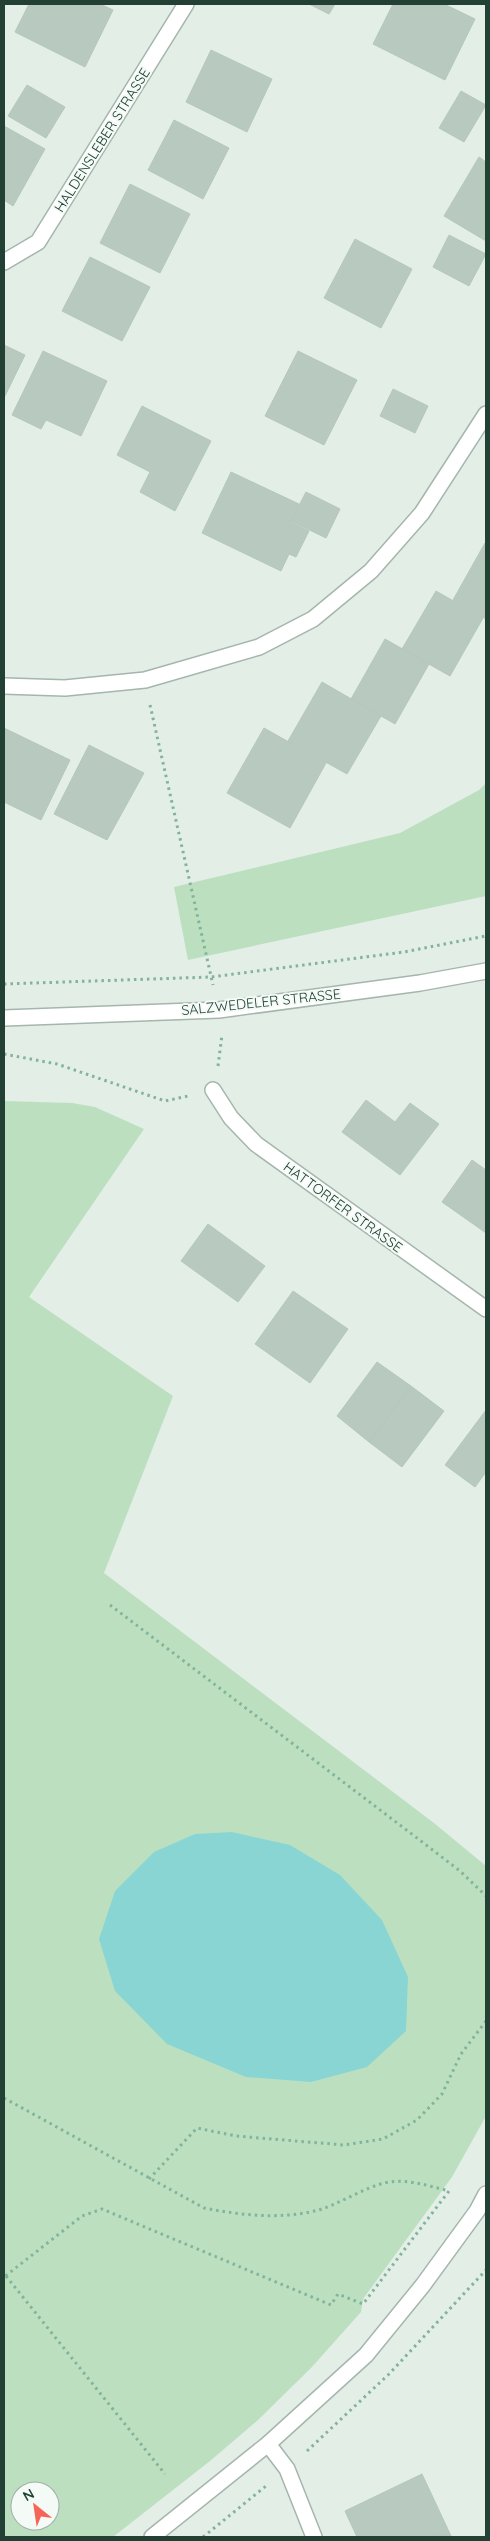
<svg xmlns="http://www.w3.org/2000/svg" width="490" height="2541" viewBox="0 0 490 2541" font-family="Quicksand,sans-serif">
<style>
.green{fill:#bce0bf;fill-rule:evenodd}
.water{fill:#89d5d4}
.building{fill:#b8c9c0;stroke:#b5c8bd}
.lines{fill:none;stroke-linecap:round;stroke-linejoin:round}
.minor-casing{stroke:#a5b6ad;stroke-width:18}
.path{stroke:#82b39c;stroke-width:3;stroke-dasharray:2.5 4;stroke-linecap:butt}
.minor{stroke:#fff;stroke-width:15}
.labels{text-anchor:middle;stroke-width:4;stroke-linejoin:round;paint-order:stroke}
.street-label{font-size:14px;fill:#224033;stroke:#f4faf6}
</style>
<rect width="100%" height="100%" fill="#e3eee7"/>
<g class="green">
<path d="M486,783V896L188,960L174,887L400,833L479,790Z"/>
<path d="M4,1101L72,1103L95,1107L144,1129L29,1297L173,1396L104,1573L434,1823L486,1866V2116L452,2177L363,2299L361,2312L311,2368L258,2420L210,2461L113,2537H4ZM20,2491H50V2521H20Z"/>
</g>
<path class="water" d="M232,1832L290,1845L340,1875L382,1920L408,1977L406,2031L367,2067L311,2082L246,2077L167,2044L115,1991L99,1939L115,1891L154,1852L195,1834Z"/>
<g class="building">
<path d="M29,4H100L113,10L85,67L15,32Z"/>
<path d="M309,4H335L329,14Z"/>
<path d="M393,4H444L475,19L445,80L373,44Z"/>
<path d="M211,50L272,79L247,132L186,102Z"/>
<path d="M27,85L65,107L46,138L8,116Z"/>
<path d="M461,91L486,105L464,142L439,128Z"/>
<path d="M174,120L229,148L203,199L148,170Z"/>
<path d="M4,126L45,149L13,206L4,200Z"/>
<path d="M479,157L486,162V241L444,216Z"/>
<path d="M130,184L190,214L160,273L100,243Z"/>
<path d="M449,235L486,254L469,286L433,267Z"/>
<path d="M355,239L412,269L381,328L324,298Z"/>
<path d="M90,257L150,287L122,341L62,311Z"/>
<path d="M4,345L25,355L4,398Z"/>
<path d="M43,351L107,381L81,436L46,420L41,429L12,415Z"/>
<path d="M298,351L357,380L324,445L265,416Z"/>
<path d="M393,389L428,406L415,433L380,416Z"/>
<path d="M142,406L211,441L175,511L140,492L150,472L117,455Z"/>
<path d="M231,472L299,504L291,522L309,531L296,557L289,554L281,571L202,533Z"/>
<path d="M306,492L340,509L326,538L291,521Z"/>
<path d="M485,543L486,544V619L453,600Z"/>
<path d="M436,591L483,618L450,676L402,649Z"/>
<path d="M385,639L429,664L395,724L351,699Z"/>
<path d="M322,682L381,716L347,774L288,741Z"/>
<path d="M4,728L70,760L41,820L4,802Z"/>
<path d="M264,728L326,763L290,828L227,793Z"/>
<path d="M89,745L144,773L107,840L54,814Z"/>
<path d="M366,1100L395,1122L410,1103L439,1124L400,1175L342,1132Z"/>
<path d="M472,1160L486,1170V1233L442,1202Z"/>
<path d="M208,1224L265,1266L238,1302L181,1261Z"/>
<path d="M293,1291L348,1329L310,1383L255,1344Z"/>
<path d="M377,1362L411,1386L369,1442L337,1416Z"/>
<path d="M411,1386L444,1411L402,1467L369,1442Z"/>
<path d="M486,1410V1472L475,1487L445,1465Z"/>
<path d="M422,2474L451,2536L357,2537L345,2511Z"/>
</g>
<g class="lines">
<defs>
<g id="minor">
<path d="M4,262L38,242L186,4"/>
<path d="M4,686L65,688L145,680L259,647L313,619L371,571L422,513L486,414"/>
<path d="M4,1018L219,1010L420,983L486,971"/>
<path d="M213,1090L231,1118L256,1144L486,1309"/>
<path d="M268,2444L287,2469L314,2537"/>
<path d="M152,2537L268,2444L366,2355L423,2285L477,2211L486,2194"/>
</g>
</defs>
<use href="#minor" class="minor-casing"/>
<g class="path">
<path d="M150,705L213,985"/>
<path d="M4,984L211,977L404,952L486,936"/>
<path d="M4,1054L57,1064L165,1101L188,1096"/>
<path d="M218,1066L222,1035"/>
<path d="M110,1605L417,1838L460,1871L486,1896"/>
<path d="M4,2098L204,2208C240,2215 275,2219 310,2212C337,2207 362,2187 389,2182C409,2179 429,2186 449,2191L363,2304L338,2294L331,2305L102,2209L82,2216L4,2277"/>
<path d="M149,2179L197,2128L236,2136L344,2145L383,2139L417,2120L442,2094L461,2054L486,2021"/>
<path d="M6,2276L165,2474"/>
<path d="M307,2451L389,2374L486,2270"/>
<path d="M203,2537L266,2486"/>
</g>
<use href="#minor" class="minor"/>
</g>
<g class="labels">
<g class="street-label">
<text transform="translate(102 140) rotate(-58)" y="5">HALDENSLEBER STRASSE</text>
<text transform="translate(261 1002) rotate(-6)" y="5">SALZWEDELER STRASSE</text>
<text transform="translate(343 1207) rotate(36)" y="5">HATTORFER STRASSE</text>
</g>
</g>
<rect width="490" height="2541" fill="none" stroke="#224033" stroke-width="10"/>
<g transform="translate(35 2506) rotate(330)"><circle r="24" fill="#f4faf6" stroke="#a0b0a8"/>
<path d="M0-4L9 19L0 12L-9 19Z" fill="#f76558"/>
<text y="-8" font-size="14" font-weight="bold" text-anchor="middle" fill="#224033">N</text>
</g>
</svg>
